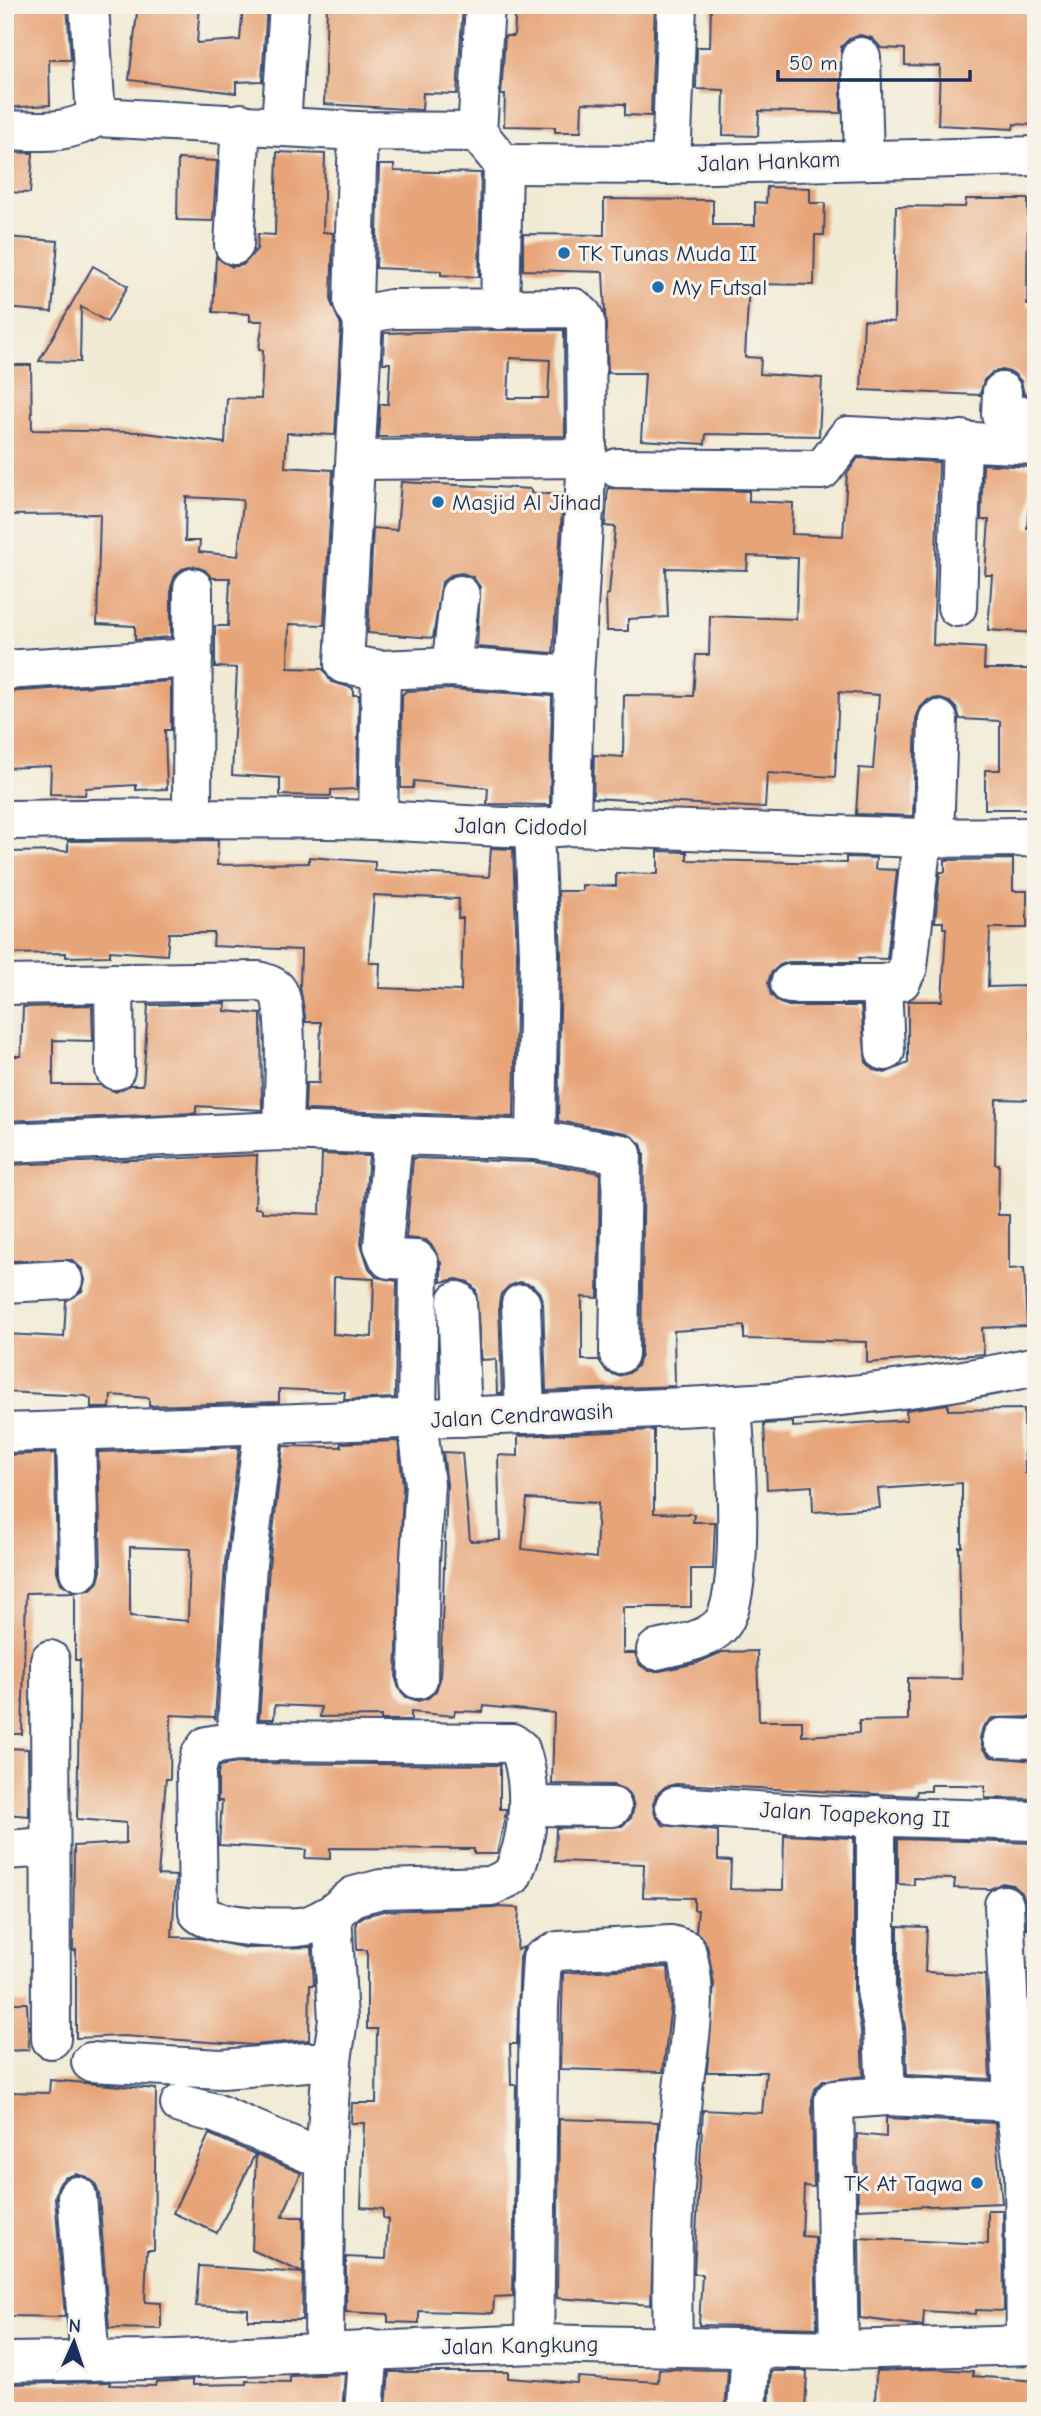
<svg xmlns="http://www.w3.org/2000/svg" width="1041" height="2416" viewBox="0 0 1041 2416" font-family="'Comic Neue',sans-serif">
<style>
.building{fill:#e7a478;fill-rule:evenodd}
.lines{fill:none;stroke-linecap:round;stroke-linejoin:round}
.minor-casing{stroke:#3b4b70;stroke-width:42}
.minor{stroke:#fff;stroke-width:38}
.poi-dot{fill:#1f6fb2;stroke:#f7f3e8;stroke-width:2.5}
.labels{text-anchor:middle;stroke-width:6;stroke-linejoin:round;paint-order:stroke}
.street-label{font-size:23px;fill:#1b2f5e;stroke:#f7f3e8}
.poi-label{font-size:23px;fill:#1b2f5e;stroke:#f7f3e8;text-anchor:start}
</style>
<rect width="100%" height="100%" fill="#f7f3e8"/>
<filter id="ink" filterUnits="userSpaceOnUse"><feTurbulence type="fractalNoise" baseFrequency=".0143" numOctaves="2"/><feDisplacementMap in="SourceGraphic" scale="14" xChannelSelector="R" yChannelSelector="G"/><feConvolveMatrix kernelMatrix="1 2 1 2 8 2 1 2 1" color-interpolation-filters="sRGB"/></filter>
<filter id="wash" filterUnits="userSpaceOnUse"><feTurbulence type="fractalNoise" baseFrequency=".00686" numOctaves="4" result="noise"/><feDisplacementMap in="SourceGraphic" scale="28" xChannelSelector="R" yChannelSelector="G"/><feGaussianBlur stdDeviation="1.57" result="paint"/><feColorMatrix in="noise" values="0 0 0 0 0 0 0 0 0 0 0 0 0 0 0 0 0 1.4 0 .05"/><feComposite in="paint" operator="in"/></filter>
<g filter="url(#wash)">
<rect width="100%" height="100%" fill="#f1ebd5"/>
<g id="blocks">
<g class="building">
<path d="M5,5H67L71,60H49L50,105L5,108Z"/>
<path d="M138,5H200L197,43L240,40L243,5H267L262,81L236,82V93L129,80Z"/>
<path d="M327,5H463L457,94L423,93L422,110L324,104Z"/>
<path d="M516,5H655L651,116L625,115V104L582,103L581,132H555V127L504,126L505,95H501L505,36H514Z"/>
<path d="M711,5H1036V125L1014,124L1013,129L938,125L940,66L905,65V49L881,48L872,38L860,35L849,39L841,47V113L759,111L758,136L723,135L724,90L696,89L697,47H710Z"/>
<path d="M5,152L33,153L30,193L5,192Z"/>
<path d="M277,152L325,154L323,232L333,233L331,302L341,325L335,435L287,433L285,467L333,470L324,625L289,624L288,668L323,669L331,682L353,688V695H359L357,789L331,790V796L280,795V778L232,775L237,668L215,667V626H228L230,578H212L205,570L194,566L182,569L175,576L171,587V637L135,640V626L97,624L100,514L5,515V365H31L32,430L138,432L225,443L227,398L261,399L263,350L259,349L263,321H250V314L213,312L216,257L232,267L243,265L257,249L258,234L275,235ZM186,497L243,500L238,556L199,552L200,541H185Z"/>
<path d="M178,159L217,161L213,221L177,220Z"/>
<path d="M379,165H394V171L481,173L479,277L441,275V271L376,268Z"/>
<path d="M767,187L810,188V203H825L824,235H815L814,285L749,284L745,357L761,358L760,374L822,378L819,436L706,434L705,444L641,440L645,373H608L603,272L523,270V234L604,235V199L713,200V225H755V202L766,203Z"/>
<path d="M966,199H1028L1027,305H1036V395L1024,394L1021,381L1013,373L1002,370L993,372L984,380L980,395L861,390L864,320L894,322L896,206L965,207Z"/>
<path d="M6,237L58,241L52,312L5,308Z"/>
<path d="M93,266L128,286L107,322L81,307L80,362L39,361Z"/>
<path d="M494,330H564L565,436L378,437L380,404H388L390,363H383L384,333ZM510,358L550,360L548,398H508Z"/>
<path d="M858,458L939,462L933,645L985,648L984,669H1036V809H985V770H1000V721L960,719L957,709L950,702L938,698L928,700L920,708L916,719L913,816L856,814L859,768L873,769L879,695L839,692L835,777L767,773L765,808L593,798L594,755L623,757L624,695L693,696L696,655H709L710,616L796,619L798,558L748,556L747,570L666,568L668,617L628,619V631H607L606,595L609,594L615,527L605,526L608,488L749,491V501L793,503L792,534L843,536L847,474Z"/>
<path d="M983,464L1032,467L1027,528H1036V633L988,630L992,575H985L989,520H981Z"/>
<path d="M401,482L531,489V493L563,495L553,653L477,647L480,587L473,577L462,573L451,575L442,582L433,638L368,633L373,528L397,530Z"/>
<path d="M171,681V730H165L167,789L136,790V785L86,788L85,795L50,794L51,766L5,768V692Z"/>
<path d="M451,689L552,696L550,805L487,804L488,788L414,781L413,788H401L402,695L406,691Z"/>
<path d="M218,840L217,865L309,863V857L375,862V871L489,877L491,848L513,849L517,954L514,1117L305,1110L306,1083H319L321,1022H306L300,987L301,950L213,946L214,933H169L167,955L110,951V956L66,957V953L5,954L7,852L68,851V841ZM374,895L459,899L458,918H463L461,991L379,988L380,963H369Z"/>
<path d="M658,851L687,852V860L846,863V857L876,858L875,869L897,870L887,959L859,958V962H789L780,965L771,973L768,983L771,995L780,1003L789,1006H861L866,1062L874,1070L885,1073L908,1063V1001H942L946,928H943V922H935L940,872H945V860L1013,859V891H1027V928H990L988,987L1031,986V1071H1035V1100L996,1099L995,1164H999L998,1215H1009V1269L1024,1268L1027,1326L982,1328L984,1354L867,1363V1342L744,1339V1326L674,1331L675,1386L546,1391L543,1303L539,1292L532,1285L520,1282L509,1286L501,1294L499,1304L502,1393H497L496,1359L481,1360L476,1290L468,1282L457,1279L441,1282V1263L433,1247L426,1240L406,1238L413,1158L534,1162L600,1173L598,1298L582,1297V1360H599L607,1372L618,1376L629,1373L637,1366L641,1354L644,1154L641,1144L626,1133L558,1121L561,954L558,891H582V885L616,886V873L658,874Z"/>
<path d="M226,1003L225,1011L261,1014L262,1110L196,1106V1113L5,1121V1056H21L23,1007L92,1005L93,1041L53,1040V1085H100L116,1092L130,1085H143L148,1005Z"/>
<path d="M322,1154L369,1156L361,1244L369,1268L376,1277L397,1281L395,1398L344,1400L345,1392L279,1389V1402L149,1406V1398L111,1395L110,1408H91V1399L86,1396L5,1392V1334L64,1337L66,1301L82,1291L85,1280L82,1269L72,1260L5,1261L7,1165L257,1155L255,1208L262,1209V1212L320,1214ZM334,1277L374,1279L372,1337L333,1334Z"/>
<path d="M948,1404V1410L1024,1409L1025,1473H1036V1717L992,1718L983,1727L980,1738L983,1749L991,1757L1036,1761V1799L985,1798V1786L960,1785H931V1791H917L916,1796L676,1784L665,1787L656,1795L653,1804L655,1815L663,1825L718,1831V1860L731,1861L730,1889L783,1890L784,1835L854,1838V1990L861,2030L863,2076L823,2081L815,2089L812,2100L814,2187L804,2186L802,2236L815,2237L817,2328L699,2325L702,2274H694L695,2253L703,2110L762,2113L766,2072H707L714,1984L707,1945L696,1931L698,1910H694V1898L643,1897L644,1864L555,1861L556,1828L622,1826L631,1818L634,1807L631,1796L624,1789L613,1785L552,1784L554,1713L484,1706L483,1712L455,1711L454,1716L411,1712V1720H381V1716L320,1717L321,1707L275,1705L274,1719H259L269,1566L283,1446L341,1447V1443L398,1441L403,1485L396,1679L399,1689L406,1697L418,1701L428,1698L436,1691L440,1679L447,1485L443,1452L462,1453L470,1541L500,1540L498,1455L518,1456V1436L654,1430V1513L694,1514L693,1522H715L713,1569H691V1607H623V1653H635L640,1665L649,1671H660L697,1663L722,1652L757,1651L759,1721H802V1736L859,1733V1721L908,1720V1678L962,1679L959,1547H962V1483L878,1489L880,1508L813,1512L812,1486L767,1489L764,1424L793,1422V1427L907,1420L906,1410ZM527,1499L598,1503L596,1558L522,1549Z"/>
<path d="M239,1447L225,1563L215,1720L214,1717L171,1715L170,1779H166L158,1875L176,1876L172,1937L199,1938L247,1948L312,1947L314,1985H310L309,2040L253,2045L123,2036L76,2038V1950L73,1951V1941L74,1846L126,1843V1823L77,1819L80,1660H75V1592L91,1589L98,1582L101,1571L98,1452ZM130,1547L190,1549L188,1621L130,1616Z"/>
<path d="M55,1453L57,1571L61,1583L74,1592L26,1593L22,1734H5V1455Z"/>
<path d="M5,1748L28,1749L29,1816L5,1814Z"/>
<path d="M238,1763L500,1765V1809H506V1812L497,1854H474V1849L330,1848V1859L305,1858L306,1850L219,1845L222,1801H218V1775L220,1766Z"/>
<path d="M898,1839L1036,1843V1929H1027L1026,1903L1022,1893L1013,1885L1002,1883L990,1889L954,1888L955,1879L914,1878V1885L898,1884Z"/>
<path d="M497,1907L519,1908L517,1950L524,1947L520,1958L517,2044H510L511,2085H516L513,2296L494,2297L493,2313L419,2311V2323L388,2322V2314L346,2312V2257L386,2259L388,2219L383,2218V2209L361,2207L364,2123H351L352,2103H376L377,2029H367V1950H357L356,1922L364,1916L384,1911Z"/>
<path d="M898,1926L927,1927L925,1972L985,1975L990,2079L907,2075L905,2027L898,1988Z"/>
<path d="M668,1967L671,2004L663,2072L560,2069L563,1973Z"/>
<path d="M5,2003H27L29,2050L5,2051Z"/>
<path d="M50,2080L156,2089L154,2250H147L145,2302L161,2303V2329L109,2328L99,2194L95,2183L87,2177L76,2174L64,2178L58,2186L55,2197L65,2317L5,2316L8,2092L49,2093Z"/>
<path d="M886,2118L995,2123L1002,2203L858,2209L857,2134L886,2137Z"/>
<path d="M559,2119L658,2122L651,2305L557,2298Z"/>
<path d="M209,2134L255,2154L217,2233L173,2213Z"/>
<path d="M256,2154L301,2173L282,2217H303V2273L252,2250Z"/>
<path d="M988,2210H1003L1004,2311L976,2310V2314L924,2311L923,2326L860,2318L859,2238L988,2244Z"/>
<path d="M199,2266L303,2273L302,2320H248V2309L196,2306Z"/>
<path d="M659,2369L728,2370L725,2411H415L386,2407L389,2372H508V2378L577,2383L578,2377L658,2382Z"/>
<path d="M934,2369L973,2371V2376L1036,2381V2411H875L876,2371Z"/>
<path d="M771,2371H807L805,2411H769Z"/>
<path d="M345,2374L342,2411H5V2384L110,2382V2385L155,2386L156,2382L193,2380V2385L246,2384V2381L290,2382V2376Z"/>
</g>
</g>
</g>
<g filter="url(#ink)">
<use href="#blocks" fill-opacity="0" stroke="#3b4b70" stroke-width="2"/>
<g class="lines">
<defs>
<g id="minor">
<path d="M485,5L477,132L503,164L500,310"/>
<path d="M861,57L864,158"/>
<path d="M96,117L358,131L477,132"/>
<path d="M281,125L289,5"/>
<path d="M5,130C38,131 67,135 96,117L89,5"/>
<path d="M358,131L353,303L363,320"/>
<path d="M503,164L671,165L1036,156"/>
<path d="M671,165L677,5"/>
<path d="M234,245L241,123"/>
<path d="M1002,392L1001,414L1036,417"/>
<path d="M357,460L587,458"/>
<path d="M617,468L822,470L848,436L1036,445"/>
<path d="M957,607L962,440"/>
<path d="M451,667L460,595"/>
<path d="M5,670L193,658"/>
<path d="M192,817L193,588"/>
<path d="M5,820C128,818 251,817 374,820C440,822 506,831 571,826L922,838L1036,837"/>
<path d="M378,820L381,670L451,667L574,676L587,458L586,325L583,316L574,308L391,309L376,312L363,320L344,664L381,670"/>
<path d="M571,826L574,676"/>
<path d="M534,829L539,954L536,1140"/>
<path d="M934,838L938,720"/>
<path d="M114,983L115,1070"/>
<path d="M790,984H882"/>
<path d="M5,985L258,981C264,983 273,985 277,990C290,1004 283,1108 283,1131"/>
<path d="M885,1051L882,984L901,981L908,967L922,838"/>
<path d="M393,1136L383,1245L389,1259L416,1260L419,1264L417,1420L425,1484L420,1559L418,1679"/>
<path d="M5,1143L283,1131L536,1140L622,1154L619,1354"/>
<path d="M5,1283L63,1280"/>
<path d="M457,1301L462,1417"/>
<path d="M521,1304L525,1414"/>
<path d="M76,1431L79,1571"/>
<path d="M5,1433C192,1427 380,1421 567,1412C723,1406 883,1400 1036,1366"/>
<path d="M656,1650C677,1645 704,1642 720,1626C747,1601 735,1445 732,1405"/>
<path d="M50,1660L51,2039"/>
<path d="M1002,1738L1036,1739"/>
<path d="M236,1741L247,1564L264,1424"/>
<path d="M529,1806L612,1807"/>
<path d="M675,1806L817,1815L1036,1821"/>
<path d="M5,1850L49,1847"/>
<path d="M1004,1905L1013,2100"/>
<path d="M91,2062L222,2069L332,2060L338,2020L332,1914C324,1918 315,1924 306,1926C287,1930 208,1927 198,1912L196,1772L200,1756L207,1746L236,1741L512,1743L520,1749C534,1789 529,1839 512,1876L491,1886L381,1889L354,1896L332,1914"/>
<path d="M886,2096L1036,2103"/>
<path d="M1014,2102L1024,2172L1026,2345"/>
<path d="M180,2104L215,2113L325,2160L324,2353"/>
<path d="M325,2160L332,2060"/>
<path d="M77,2196L90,2361"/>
<path d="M534,2344L539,2005L542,1959L558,1951L671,1945L686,1950C701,1998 687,2048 682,2098C674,2175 671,2267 673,2344"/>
<path d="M839,2350L834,2100L886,2096L883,2028L876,1990V1815"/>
<path d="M5,2362L150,2360L534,2344L839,2350L1036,2345"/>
<path d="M364,2411L369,2349"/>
<path d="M747,2411L751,2348"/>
</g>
</defs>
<use href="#minor" class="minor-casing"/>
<use href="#minor" class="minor"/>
</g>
</g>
<g class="poi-dot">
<circle cx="564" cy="253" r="7"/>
<circle cx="658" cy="287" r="7"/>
<circle cx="438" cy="502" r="7"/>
<circle cx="977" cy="2183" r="7"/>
</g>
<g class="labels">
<g class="street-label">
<text transform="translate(769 161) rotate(-2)" y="8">Jalan Hankam</text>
<text transform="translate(521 826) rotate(1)" y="8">Jalan Cidodol</text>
<text transform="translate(522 1415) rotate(-3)" y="8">Jalan Cendrawasih</text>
<text transform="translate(855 1814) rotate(3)" y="8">Jalan Toapekong II</text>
<text transform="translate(520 2345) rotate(-1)" y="8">Jalan Kangkung</text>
</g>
<g class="poi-label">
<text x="578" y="261">TK Tunas Muda II</text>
<text x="672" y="295">My Futsal</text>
<text x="452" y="510">Masjid Al Jihad</text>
<text x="963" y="2191" text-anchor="end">TK At Taqwa</text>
</g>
</g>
<rect width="1041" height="2416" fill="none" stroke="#f7f3e8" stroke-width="28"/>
<g transform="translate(74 2342) rotate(3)" stroke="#f7f3e8" stroke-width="5" paint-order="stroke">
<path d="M0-5L12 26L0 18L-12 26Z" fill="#1b2f5e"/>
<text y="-10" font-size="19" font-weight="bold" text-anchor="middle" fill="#1b2f5e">N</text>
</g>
<path d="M778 70v10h192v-10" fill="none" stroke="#1b2f5e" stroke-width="3.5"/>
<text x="789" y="70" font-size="21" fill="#1b2f5e" stroke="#f7f3e8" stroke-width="5" paint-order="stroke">50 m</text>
</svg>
